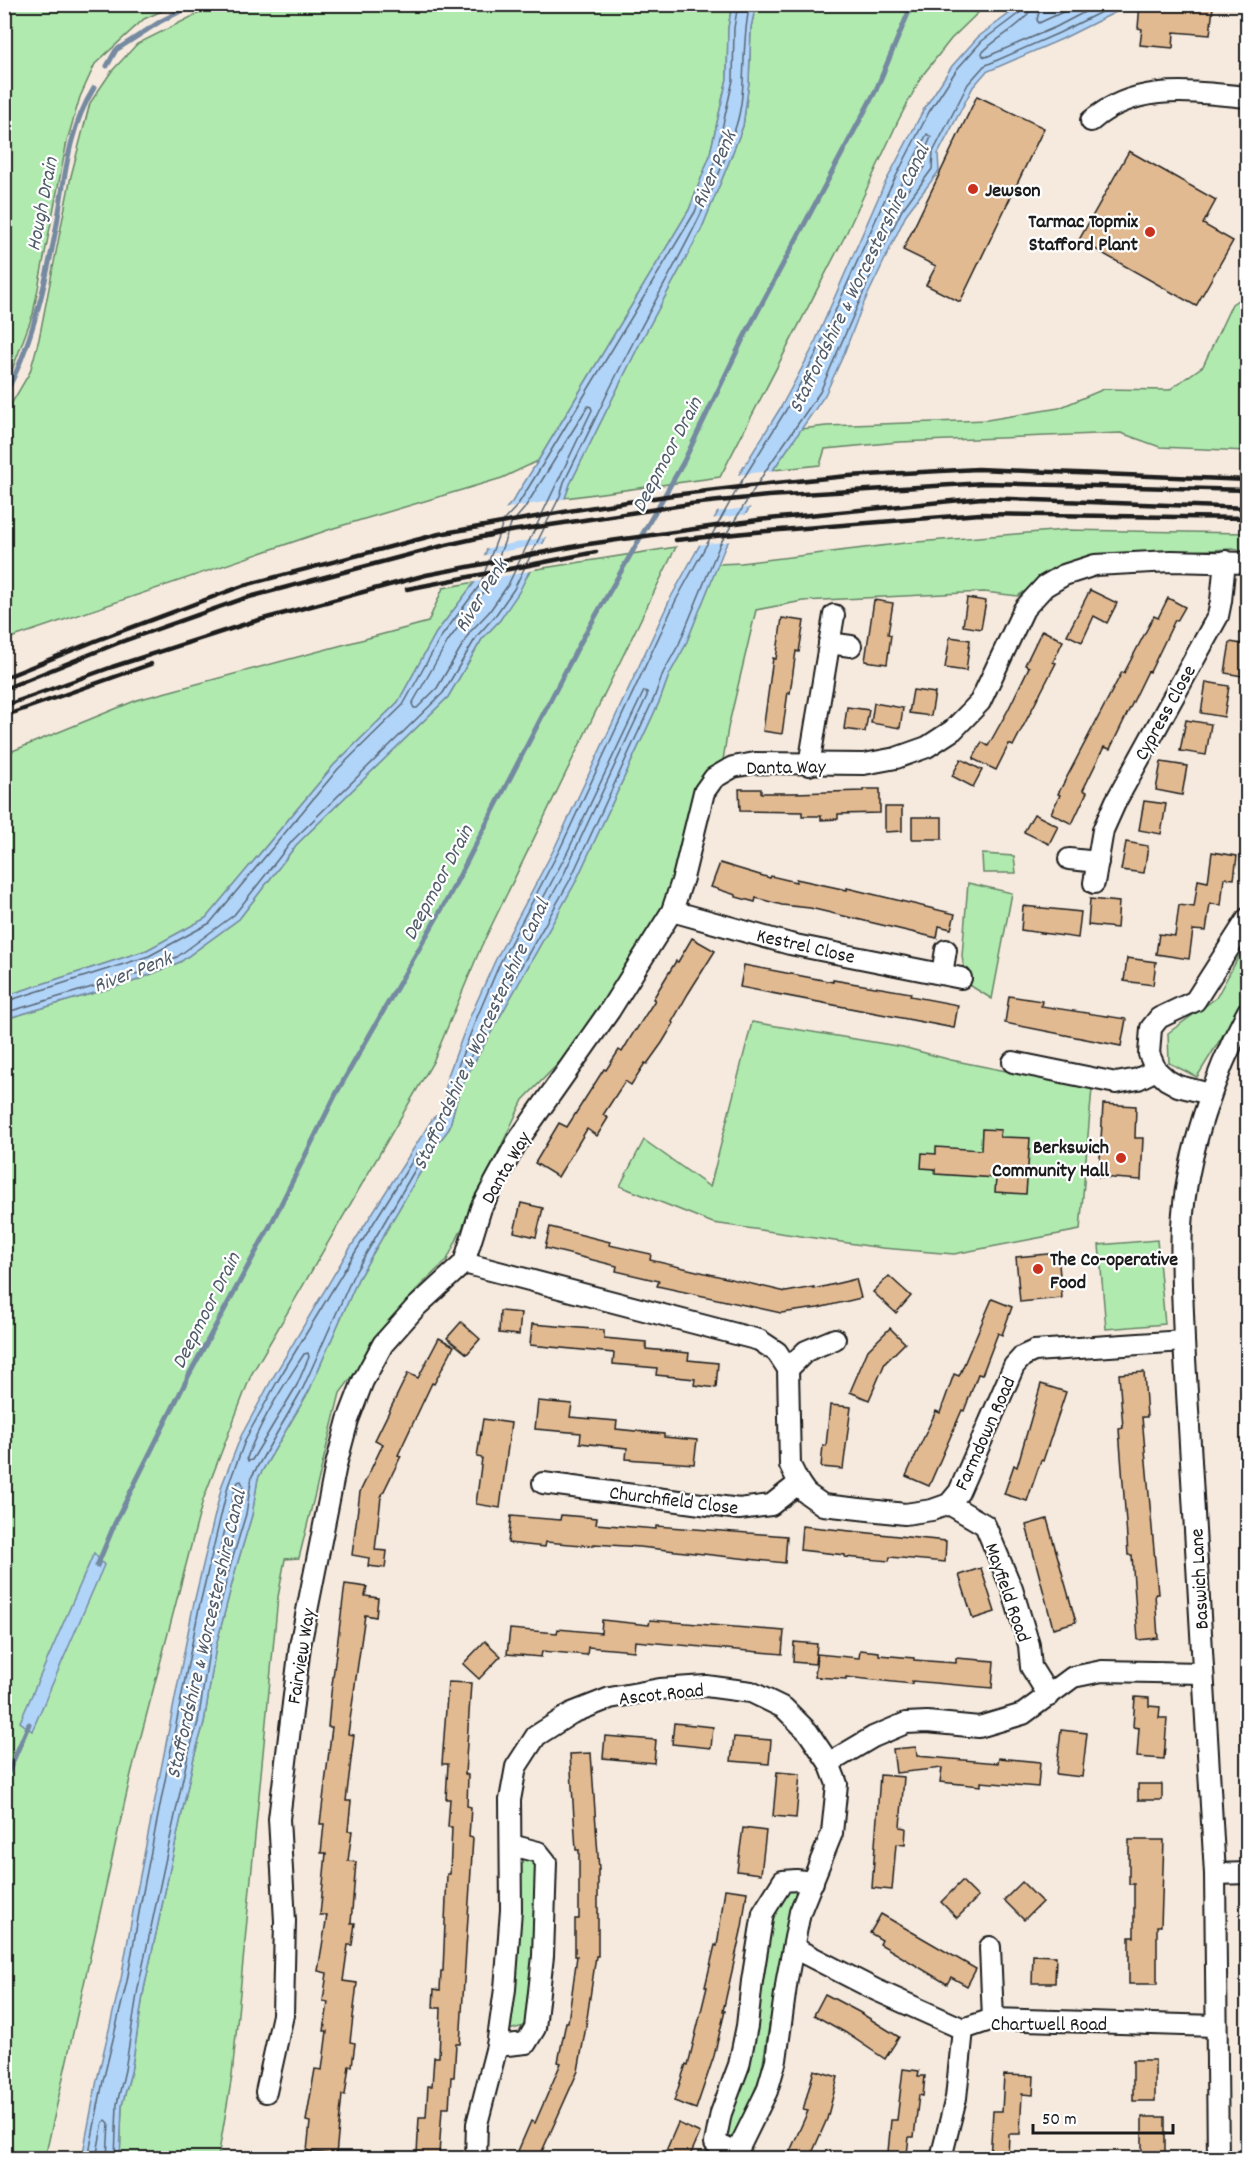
<svg xmlns="http://www.w3.org/2000/svg" width="1252" height="2163" viewBox="0 0 1252 2163" font-family="Dekko,sans-serif">
<style>
.green{fill:#b0eaaf;stroke:#668366;stroke-width:1.5}
.water{fill:#b1d4f9;stroke:#758aa1;stroke-width:1.5}
.pier{fill:#f6eade}
.lines{fill:none;stroke-linecap:round;stroke-linejoin:round}
.shore{stroke:#586674;stroke-width:1.5}
.stream{stroke:#758aa1;stroke-width:5}
.building{fill:#e2ba92;stroke:#1c1c1c;stroke-width:1.5}
.minor-casing{stroke:#1c1c1c;stroke-width:24}
.minor{stroke:#fff;stroke-width:20}
.rail{stroke:#1c1c1c;stroke-width:4.5}
.poi-dot{fill:#c8321e;stroke:#fff;stroke-width:2}
.labels{text-anchor:middle;stroke-width:4.5;stroke-linejoin:round;paint-order:stroke}
.poi-label{font-size:20px;font-weight:bold;fill:#1c1c1c;stroke:#fff;text-anchor:start}
.street-label{font-size:20px;fill:#1c1c1c;stroke:#fff}
.water-label{font-size:21px;font-style:italic;fill:#505c69;stroke:#fff}
</style>
<rect width="100%" height="100%" fill="#f6eade"/>
<filter id="ink" filterUnits="userSpaceOnUse"><feTurbulence type="fractalNoise" baseFrequency=".0167" numOctaves="2"/><feDisplacementMap in="SourceGraphic" scale="12" xChannelSelector="R" yChannelSelector="G"/><feConvolveMatrix kernelMatrix="1 2 1 2 8 2 1 2 1" color-interpolation-filters="sRGB"/></filter>
<g filter="url(#ink)">
<g class="green">
<path d="M5,4L175,5L144,19L95,64L80,97L67,141L33,314L5,389Z"/>
<path d="M215,5H732L728,28L727,79L709,158L689,210L538,461L502,478L334,528L5,640L4,407L9,408L30,372L39,339L71,176L90,103L111,72L137,44Z"/>
<path d="M756,5H986L951,39L922,76L898,121L846,234L720,477L565,498L570,484L640,343L701,230L729,162L743,126L749,82L751,27Z"/>
<path d="M1247,294V451L1160,447L1121,433L899,442L825,449L820,465L773,470L801,429L826,426L987,420L1059,408L1104,389L1169,390L1203,366L1232,304Z"/>
<path d="M1065,530L1247,533V551L1232,549L1145,553L1062,567L1018,596L984,592L803,601L756,610L728,728L722,767L672,911L610,1010L523,1100L447,1260L419,1287L340,1393L299,1558L285,1559L278,1597L232,2076L218,2158H120L122,2105L131,2072L144,1989L194,1757L204,1723L216,1646L236,1568L252,1515L258,1478L309,1391L358,1279L435,1147L449,1129L456,1102L466,1077L575,883L660,700L669,675L685,646L718,564L741,563L905,543Z"/>
<path d="M676,547L481,947L433,1062L251,1375L203,1500L131,1774L45,2158H5L4,1666L6,1664L7,1642L4,1635L5,1019L135,981L180,962L239,919L297,844L448,697L482,639L500,620L531,570Z"/>
<path d="M475,582L436,633L398,702L334,765L206,918L147,950L5,996V754L137,700L428,622L443,588Z"/>
<path d="M982,854L1014,856L1016,873H983Z"/>
<path d="M968,883L1012,893L992,999L966,983L962,956Z"/>
<path d="M1247,942V992L1236,1014L1197,1077L1169,1063L1168,1033L1216,998Z"/>
<path d="M752,1022L903,1047L951,1060L1092,1088L1080,1230L954,1254L882,1248L713,1223L620,1186L644,1140L710,1187Z"/>
<path d="M1157,1240L1165,1324L1106,1329L1099,1245Z"/>
<path d="M521,1858L539,1862L528,2025L509,2030L519,1919Z"/>
<path d="M798,1889L784,1938L761,2074L735,2140L723,2135L767,1923L782,1893Z"/>
</g>
<g class="water">
<path d="M732,5H756L751,27L749,82L743,126L729,162L701,230L640,343L570,484L565,498L519,592L500,620L482,639L448,697L297,844L239,919L180,962L135,981L5,1019V996L147,950L206,918L334,765L398,702L436,633L475,582L499,516L512,502L538,461L689,210L709,158L727,79L728,28Z"/>
<path d="M1021,5H1130L1062,39L986,72L973,87L938,154L939,171L907,213L862,307L843,356L825,395L773,470L725,547L685,646L669,675L660,700L575,883L466,1077L456,1102L449,1129L435,1147L358,1279L309,1391L258,1478L252,1515L236,1568L216,1646L204,1723L194,1757L144,1989L131,2072L122,2105L120,2158H82L97,2080L121,1979L134,1906L193,1607L222,1485L241,1436L272,1379L345,1256L433,1118L441,1112L446,1097V1081L469,1019L495,961L555,847L671,597L735,481L781,407L811,351L883,187L924,109L952,66L978,37Z"/>
<path d="M94,1553L104,1565L32,1731L20,1722Z"/>
</g>
<g class="pier">
<path d="M777,470L753,507L715,512L736,475Z"/>
<path d="M569,498L551,536L484,549L496,515L502,509Z"/>
<path d="M749,514L732,541L696,545L710,519Z"/>
<path d="M548,543L535,570L470,583L481,556Z"/>
</g>
<g class="lines">
<g class="shore">
<path d="M1024,4L1022,11L982,41L957,69L929,112L889,190L816,354L786,410L740,484L676,600L560,849L500,963L475,1022L458,1066L460,1069L464,1068L570,880L654,698L663,673L679,644L720,544L768,467L820,392L878,259L902,210L932,169L933,152L968,84L984,66L1059,33L1117,4"/>
<path d="M1032,4C1030,23 994,38 982,53L983,56L986,57L1056,27L1100,4"/>
<path d="M1041,4L1037,20L1039,23L1080,4"/>
<path d="M927,134L931,137L925,151V167L898,203L894,204L892,201L896,193Z"/>
<path d="M588,406L591,407L592,410L508,585L489,612L470,632L437,688L417,708H414L412,704L448,641L487,588L511,524L524,509Z"/>
<path d="M644,691L647,692V696L563,876L536,924L533,925L531,921L567,853Z"/>
<path d="M4,1002L149,956L210,923L338,769L403,705L441,637L480,585L504,520L517,506L543,464L695,212L715,160L733,80L734,28L738,4"/>
<path d="M4,1013L133,975L177,957L234,915L293,840L443,693L477,636L495,616L514,589L560,496L564,482C588,435 610,386 635,339C671,270 713,202 736,126C748,89 740,44 750,4"/>
<path d="M308,1353L309,1357L297,1385L252,1460L248,1461L247,1458C260,1421 283,1387 304,1354Z"/>
<path d="M241,1481L243,1485C239,1511 234,1539 223,1564L219,1565L217,1562L235,1489L238,1482Z"/>
<path d="M193,1694L195,1696L188,1732L184,1733L182,1730L189,1696Z"/>
<path d="M88,2158L103,2081L127,1981L140,1907L199,1608L228,1486L246,1438L277,1382L351,1259L418,1152L421,1151L423,1156L353,1276L303,1388L252,1476L246,1514L230,1567L210,1645L198,1722L188,1755L138,1988L125,2070L117,2104L115,2158"/>
<path d="M96,2158L103,2122L106,2120L109,2123L107,2158"/>
</g>
<g class="stream">
<path d="M107,66L116,50L161,21L195,4"/>
<path d="M4,396C31,349 46,281 56,229C65,180 67,131 94,88"/>
<path d="M97,1566L115,1523L190,1373L271,1224L337,1092L448,898L579,645L683,463L743,339L876,90L912,4"/>
<path d="M4,1782L29,1724"/>
</g>
</g>
<g class="building">
<path d="M1140,4H1183L1213,7L1210,35L1174,32L1173,48L1140,45L1142,29L1138,28Z"/>
<path d="M977,96L1044,128L960,302L926,285L936,266L903,250Z"/>
<path d="M1129,151L1216,200L1203,224L1233,241L1196,306L1079,240Z"/>
<path d="M1090,590L1117,603L1107,623L1094,616L1082,642L1067,635Z"/>
<path d="M967,598L986,601L981,629L963,626Z"/>
<path d="M1168,598L1185,607L1177,621L1175,620L1150,672L1148,671L1110,749L1104,747L1083,790L1087,792L1072,824L1051,813L1060,795L1058,794L1122,672L1124,673L1154,616L1158,618Z"/>
<path d="M874,600L893,603L888,634L891,635L887,664L865,661Z"/>
<path d="M782,618L804,621L799,652L796,651L790,693L788,692L782,734L763,731L773,658L776,659Z"/>
<path d="M1042,630L1063,641L1053,662L1056,663L1013,746L1009,744L996,770L973,759L982,742L988,746L1008,710L1029,667L1025,665Z"/>
<path d="M950,637L970,640L966,671L945,668Z"/>
<path d="M1230,642L1248,645V677L1225,673Z"/>
<path d="M1206,682L1229,686L1224,717L1201,713Z"/>
<path d="M913,690L935,693L931,716L909,713Z"/>
<path d="M874,703L903,708L900,728L871,723Z"/>
<path d="M847,707L869,710L865,732L844,729Z"/>
<path d="M1186,720L1211,724L1206,755L1180,751Z"/>
<path d="M961,759L982,770L973,787L952,776Z"/>
<path d="M1161,762L1187,766L1182,795L1156,790Z"/>
<path d="M739,789H761V793H794L863,791V789H880V813L838,814V819L821,820V816H802V812L740,811Z"/>
<path d="M1144,801L1166,804L1161,834L1139,830Z"/>
<path d="M885,807H902V831L885,832Z"/>
<path d="M1034,814L1058,826L1049,844L1024,832Z"/>
<rect x="912" y="817" width="30" height="22"/>
<path d="M1126,842L1148,846L1144,873L1121,870Z"/>
<path d="M1212,852L1237,856L1234,879L1224,878L1221,905L1210,904L1206,931L1193,930L1189,959L1156,954L1159,934L1175,936L1179,905L1194,907L1198,880L1208,882Z"/>
<path d="M720,863L770,878L771,876L796,882V879L847,890V888L955,914L951,929L939,926L937,938L810,908L782,905L756,898L755,902L736,897V895L711,887Z"/>
<path d="M1090,899L1119,902L1117,928L1088,925Z"/>
<path d="M1023,906L1081,912L1078,938L1021,930Z"/>
<path d="M692,938L715,951L688,994L672,1022L674,1023L662,1043L647,1064L645,1063L631,1085L625,1081L603,1115L608,1118L597,1136L587,1129L558,1177L535,1163L559,1123L567,1127L604,1069L606,1070L619,1050L622,1052L635,1030H636L655,1000L653,999L662,984L676,961L678,962Z"/>
<path d="M1127,958L1156,962L1153,985L1124,981Z"/>
<path d="M744,965L833,982V980L911,993L910,996L958,1005L954,1028L740,987Z"/>
<path d="M1009,996L1042,1001L1041,1006L1126,1019L1121,1046L1005,1023Z"/>
<path d="M1103,1104L1136,1106L1135,1138H1143L1141,1180L1099,1177Z"/>
<path d="M982,1129L1001,1130L1000,1137L1030,1138L1026,1194L995,1192L996,1178L935,1174V1169L921,1168L922,1153L936,1154V1147L981,1150Z"/>
<path d="M521,1203L543,1208L536,1237L514,1232Z"/>
<path d="M550,1227L610,1242L609,1245L651,1254L650,1260L786,1292L814,1287V1289L856,1279L861,1298L818,1308L781,1313L657,1286L659,1281L616,1271L617,1266L545,1248Z"/>
<path d="M1058,1253L1062,1298L1020,1302L1016,1257Z"/>
<path d="M889,1276L911,1296L896,1313L873,1292Z"/>
<path d="M992,1299L1012,1307L1002,1335L998,1333L982,1375L978,1374L964,1411L962,1410L929,1486L906,1476L936,1411L940,1413L954,1374L959,1376Z"/>
<path d="M500,1311L521,1313L519,1335L499,1333Z"/>
<path d="M461,1322L480,1339L467,1354L447,1338Z"/>
<path d="M532,1324L604,1330V1338L646,1342V1349L689,1353L688,1360L718,1363L716,1388L694,1385L695,1379L656,1375L657,1368L613,1364L614,1353L530,1345Z"/>
<path d="M890,1328L905,1343L885,1363L869,1400L850,1392L868,1350Z"/>
<path d="M439,1338L454,1346L434,1384L432,1383L398,1455L401,1456L381,1497L375,1550L387,1551L385,1568L368,1566L369,1558L352,1555L360,1492L383,1444L375,1440L408,1373L418,1378Z"/>
<path d="M1144,1372L1147,1417H1142L1158,1594H1155L1158,1638L1138,1640L1132,1555H1128L1126,1523L1119,1429L1123,1428L1119,1374Z"/>
<path d="M1041,1384L1066,1392L1043,1461L1041,1460L1027,1501L1004,1494L1014,1465L1017,1467Z"/>
<path d="M538,1401L572,1404L570,1417L617,1421L616,1429L664,1434V1437L697,1440L694,1464L626,1459L627,1448L580,1443L581,1433L535,1429Z"/>
<path d="M830,1405L851,1407L843,1469L821,1467L823,1445L826,1446Z"/>
<path d="M483,1419L511,1423L500,1508L476,1504L482,1458L477,1457Z"/>
<path d="M561,1515L597,1518L596,1524L656,1529V1526L787,1536L785,1563L640,1547L594,1544V1546L546,1542L545,1547L508,1543L511,1516L560,1520Z"/>
<path d="M1047,1519L1076,1622L1053,1628L1026,1525Z"/>
<path d="M802,1526L946,1541L945,1562L890,1557L889,1561L845,1557V1555L800,1550Z"/>
<path d="M981,1568L995,1612L973,1619L959,1575Z"/>
<path d="M345,1584L367,1587L365,1596L378,1598L376,1617L365,1615L348,1734L354,1735L346,1801H351L348,1831H352L348,1861L356,1862L351,1923H355L352,1945H348L343,1981L357,1983L350,2042L355,2043L352,2066H349L345,2095H342L336,2155L307,2151L310,2122L306,2121L315,2069L322,2070L327,2031H324L328,2002L323,2001L327,1973L318,1971L327,1915H320L326,1853H321L324,1824H320L332,1727H328L331,1693Z"/>
<path d="M602,1620L649,1625L650,1620L784,1631L782,1654L635,1641L634,1651L588,1647L587,1655L542,1651L541,1657L507,1654L510,1629L557,1633L558,1629L601,1633Z"/>
<path d="M485,1641L501,1656L479,1679L463,1664Z"/>
<path d="M794,1642L817,1644L815,1664L793,1662Z"/>
<path d="M860,1650L879,1652V1655L914,1658V1660L956,1663V1658L994,1661L992,1688L912,1681V1684L846,1677V1679L815,1677L817,1654L859,1658Z"/>
<path d="M448,1682L471,1683L465,1774L468,1775L467,1806L471,1807L469,1837L473,1838L460,2044H456L454,2077H451L449,2108H442L439,2155L417,2154L419,2117H426L428,2086H432L434,2057H439L441,2008H433L434,1989L440,1990L441,1971H443L447,1874H450L452,1827H448L450,1799H446L448,1764H442Z"/>
<path d="M1135,1697L1149,1698V1706L1160,1707L1159,1718H1167L1164,1759L1137,1757L1139,1728L1133,1727Z"/>
<path d="M674,1723L713,1727L711,1748L672,1744Z"/>
<path d="M1061,1730L1087,1733L1082,1777L1056,1774Z"/>
<path d="M605,1736L656,1740L654,1763L603,1758Z"/>
<path d="M734,1737L771,1740L769,1764L731,1761Z"/>
<path d="M916,1747L917,1756L998,1763L999,1758L1040,1762L1038,1787L981,1782V1786L940,1782L942,1768L896,1773L893,1749Z"/>
<path d="M591,1753L599,1870H598V1956H596L585,2032L578,2071L539,2158H515L531,2121L535,2123L561,2063L558,2062L566,2022H568L577,1956H575V1919H579V1850H576L570,1754Z"/>
<path d="M777,1772L800,1774L796,1818L773,1816Z"/>
<path d="M880,1775L904,1777L900,1827L906,1828L905,1845L896,1844L892,1890L872,1888Z"/>
<rect x="1138" y="1784" width="24" height="16"/>
<path d="M743,1828L766,1831L761,1874L737,1871Z"/>
<path d="M1129,1840H1164L1161,1926H1157V1984H1129V1937H1134V1884H1129Z"/>
<path d="M962,1881L978,1897L957,1918L941,1902Z"/>
<path d="M1022,1882L1042,1902L1024,1920L1004,1900Z"/>
<path d="M725,1889L747,1892L742,1927L723,2011H725L714,2056L696,2109L674,2101L686,2064L688,2065L707,1987H705L715,1945L717,1946Z"/>
<path d="M881,1914L976,1969L967,1986L951,1977L947,1984L880,1944L882,1940L870,1933Z"/>
<path d="M1033,1955L1056,1956L1055,1983H1032Z"/>
<path d="M825,1994L859,2012L899,2037L885,2059L846,2033L814,2015Z"/>
<rect x="1133" y="2060" width="22" height="41"/>
<path d="M903,2069L919,2071L918,2076H925L923,2096L919,2095L914,2137H909L907,2154L888,2152L891,2120H897Z"/>
<path d="M814,2070L838,2077L827,2119L810,2158H787L808,2111L803,2110Z"/>
<path d="M1004,2075L1034,2076L1033,2095L1022,2094L1020,2134H1009L1008,2158H990L993,2111H1002Z"/>
<rect x="1142" y="2117" width="23" height="41"/>
<path d="M678,2123L700,2133L689,2158H663Z"/>
</g>
<g class="lines">
<defs>
<g id="minor">
<path d="M1091,121C1137,82 1192,92 1248,97"/>
<path d="M829,643L851,646"/>
<path d="M809,765L834,615"/>
<path d="M1069,859L1098,862"/>
<path d="M1094,883L1103,830L1116,801L1218,616L1221,601L1225,561"/>
<path d="M672,911L790,944L961,978"/>
<path d="M942,974L946,950"/>
<path d="M1013,1062L1116,1083L1138,1079L1156,1070"/>
<path d="M1210,1094L1178,1086L1167,1080L1156,1070L1149,1054L1151,1028L1159,1018L1195,1001L1248,918"/>
<path d="M464,1263L481,1208L517,1142L610,1010L672,911L683,878L704,792L714,778L733,767L755,763L864,764L896,758L927,747L953,730L980,702L1024,609L1045,586L1064,575L1095,565L1171,561L1248,563"/>
<path d="M464,1263L759,1340L777,1352L788,1369L790,1465L799,1483L806,1493L823,1505L905,1514L932,1510L949,1504L959,1492L1014,1366L1023,1356L1034,1351L1184,1341"/>
<path d="M788,1369L806,1351L835,1339"/>
<path d="M543,1483L739,1509L771,1505L799,1483"/>
<path d="M949,1504L985,1525L1012,1589L1029,1645L1031,1667L1049,1696"/>
<path d="M829,1763L873,1737L906,1723L927,1722L979,1727L1023,1714L1073,1677L1102,1671L1203,1673"/>
<path d="M1215,1874L1248,1873"/>
<path d="M990,1947L993,2019"/>
<path d="M794,1948L876,1990L963,2029L993,2019L1215,2026"/>
<path d="M497,2046L526,2043L535,2028L543,1956L546,1862L538,1852L511,1845"/>
<path d="M266,2092L283,2015L285,1921L279,1819L300,1646L336,1465L348,1420L363,1381L383,1344L415,1308L464,1263"/>
<path d="M737,2153L715,2143L721,2113L739,2065L747,2026L752,1981L763,1913L783,1881L796,1880L813,1882"/>
<path d="M476,2158L477,2124L497,2046L505,1989L511,1910L510,1800L516,1767L536,1736L572,1713L610,1698L660,1689L706,1686L751,1692L784,1708L808,1732L829,1763L837,1784L832,1833L800,1912L787,1979L776,2060L767,2091L734,2158"/>
<path d="M941,2158L956,2098L963,2029"/>
<path d="M1218,2158L1215,1874L1184,1341C1183,1303 1180,1265 1182,1226C1186,1155 1214,1074 1248,1011"/>
</g>
</defs>
<use href="#minor" class="minor-casing"/>
<use href="#minor" class="minor"/>
<g class="rail">
<path d="M676,540L755,532L980,514L1248,518"/>
<path d="M407,589L596,552"/>
<path d="M4,678L95,641L245,585L439,534L575,510L673,495L776,483L848,476L978,469L1248,480"/>
<path d="M4,689L118,643L242,599L442,546L504,532L690,504L768,496L985,483L1248,490"/>
<path d="M4,706L112,667L252,622L426,575L582,545L758,520L982,498L1248,508"/>
<path d="M4,716L151,664"/>
</g>
</g>
</g>
<g class="poi-dot">
<circle cx="973" cy="189" r="6"/>
<circle cx="1150" cy="232" r="6"/>
<circle cx="1121" cy="1158" r="6"/>
<circle cx="1038" cy="1269" r="6"/>
</g>
<g class="labels">
<g class="poi-label">
<text x="985" y="196">Jewson</text>
<text x="1138" y="227" text-anchor="end">Tarmac Topmix<tspan x="1138" dy="23">Stafford Plant</tspan></text>
<text x="1109" y="1153" text-anchor="end">Berkswich<tspan x="1109" dy="23">Community Hall</tspan></text>
<text x="1050" y="1265">The Co-operative<tspan x="1050" dy="23">Food</tspan></text>
</g>
<g class="street-label">
<text transform="translate(1164 712) rotate(-61)" y="7">Cypress Close</text>
<text transform="translate(786 766) rotate(-1)" y="7">Danta Way</text>
<text transform="translate(806 945) rotate(13)" y="7">Kestrel Close</text>
<text transform="translate(505 1167) rotate(-60)" y="7">Danta Way</text>
<text transform="translate(984 1433) rotate(-66)" y="7">Farmdown Road</text>
<text transform="translate(674 1499) rotate(7)" y="7">Churchfield Close</text>
<text transform="translate(1198 1579) rotate(-93)" y="7">Baswich Lane</text>
<text transform="translate(1009 1592) rotate(71)" y="7">Mayfield Road</text>
<text transform="translate(300 1656) rotate(-81)" y="7">Fairview Way</text>
<text transform="translate(661 1693) rotate(-6)" y="7">Ascot Road</text>
<text x="1049" y="2030">Chartwell Road</text>
</g>
<g class="water-label">
<text transform="translate(713 169) rotate(-66)" y="7">River Penk</text>
<text transform="translate(41 204) rotate(-79)" y="7">Hough Drain</text>
<text transform="translate(858 278) rotate(-64)" y="7">Staffordshire &amp; Worcestershire Canal</text>
<text transform="translate(666 454) rotate(-62)" y="7">Deepmoor Drain</text>
<text transform="translate(480 595) rotate(-58)" y="7">River Penk</text>
<text transform="translate(437 882) rotate(-62)" y="7">Deepmoor Drain</text>
<text transform="translate(132 971) rotate(-21)" y="7">River Penk</text>
<text transform="translate(480 1034) rotate(-65)" y="7">Staffordshire &amp; Worcestershire Canal</text>
<text transform="translate(205 1310) rotate(-63)" y="7">Deepmoor Drain</text>
<text transform="translate(205 1634) rotate(-77)" y="7">Staffordshire &amp; Worcestershire Canal</text>
</g>
</g>
<rect width="1252" height="2163" fill="none" stroke="#fff" stroke-width="24"/>
<rect x="12" y="12" width="1228" height="2139" fill="none" stroke="#1c1c1c" stroke-width="2" filter="url(#ink)"/>
<path d="M1033 2124v9h140v-9" fill="none" stroke="#1c1c1c" stroke-width="3"/>
<text x="1042" y="2124" font-size="18" fill="#1c1c1c" stroke="#ffffff" stroke-width="4.5" paint-order="stroke">50 m</text>
</svg>
